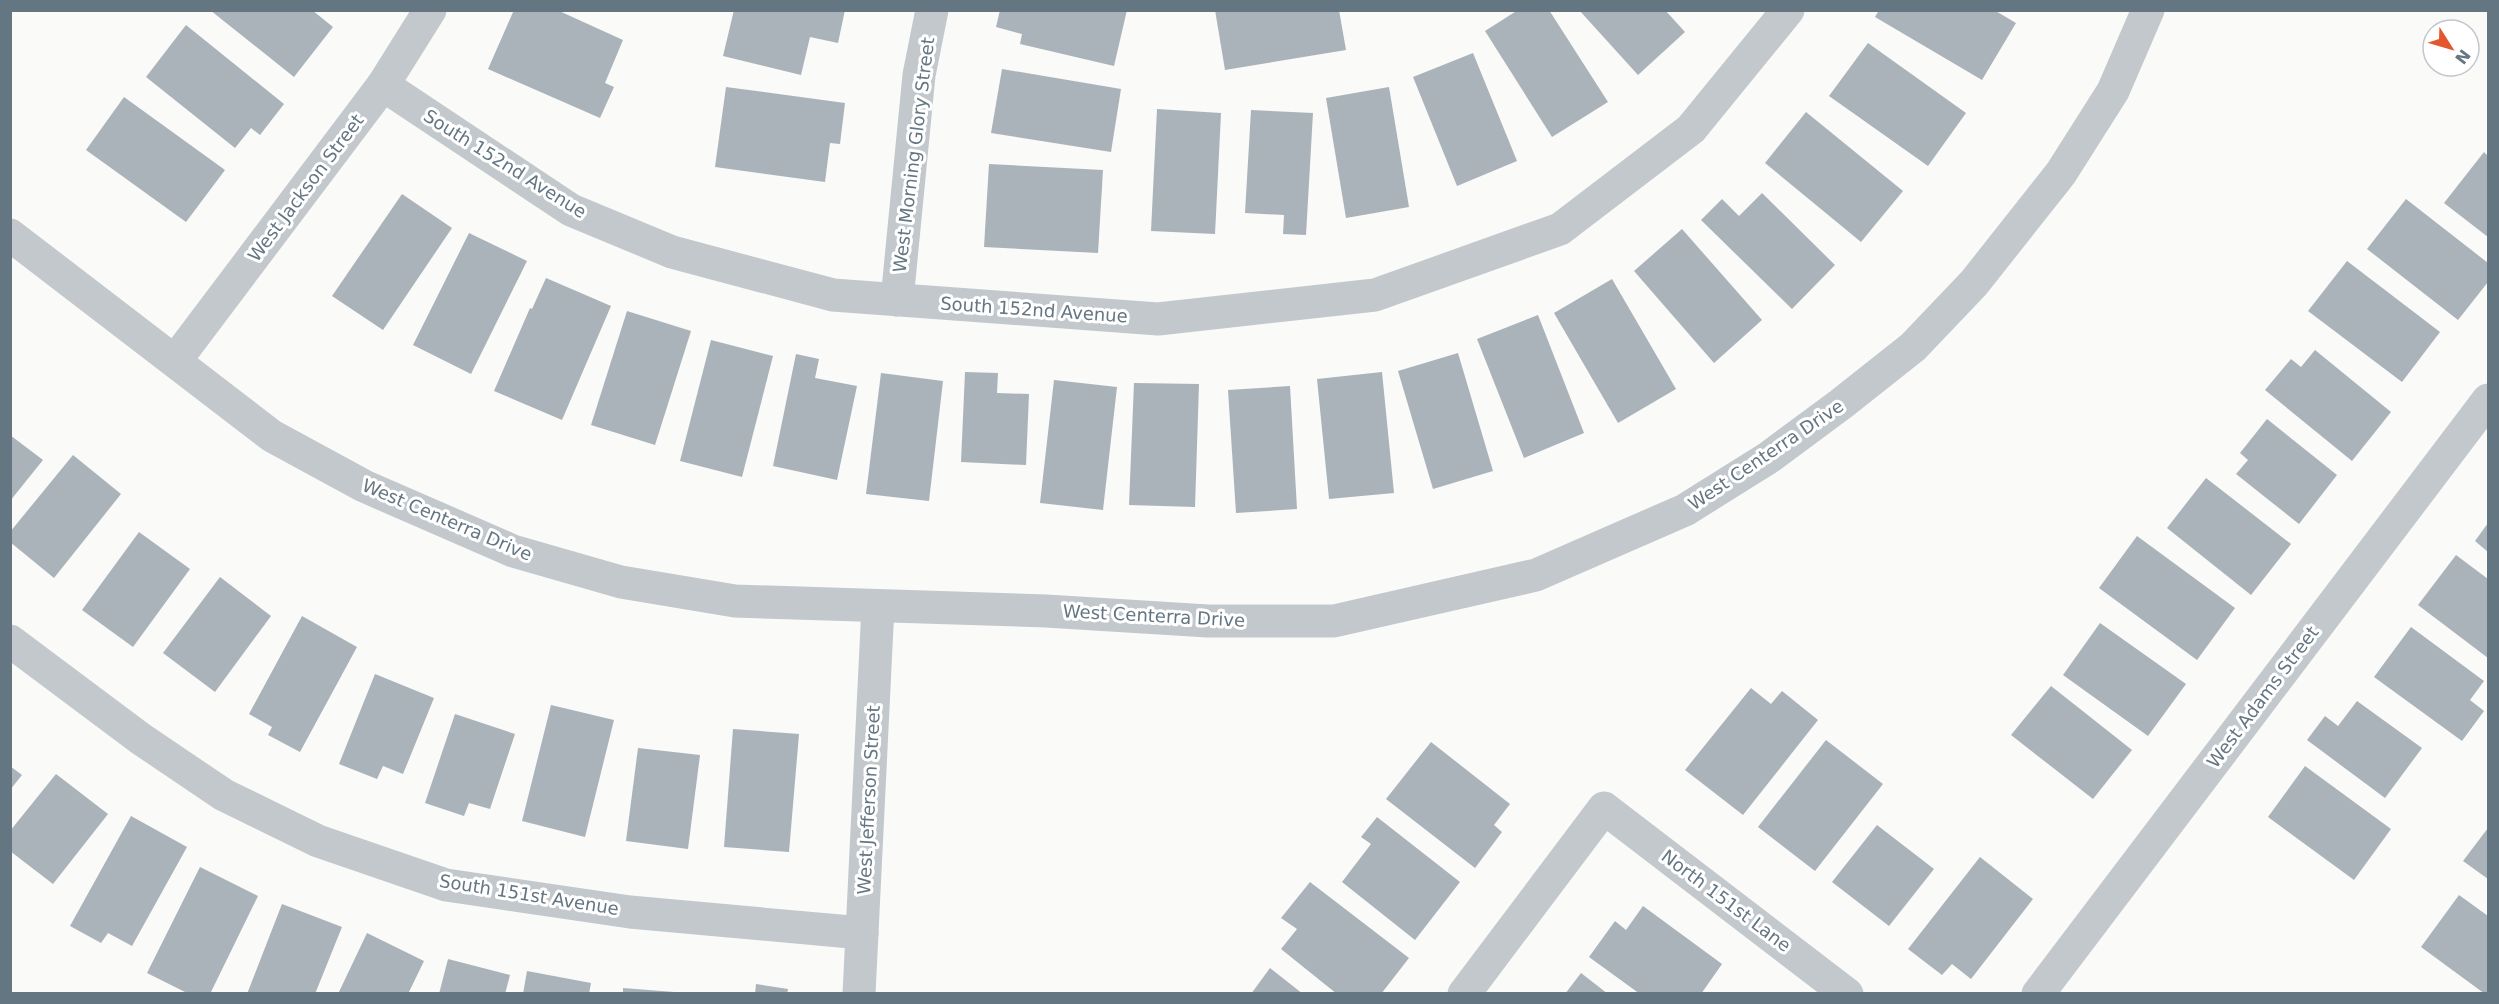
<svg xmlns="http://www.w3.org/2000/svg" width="2499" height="1004" viewBox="0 0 2499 1004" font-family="'DejaVu Sans',sans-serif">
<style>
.building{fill:#aab3b9}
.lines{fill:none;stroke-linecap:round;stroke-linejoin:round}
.minor{stroke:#c3c8cc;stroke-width:33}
.labels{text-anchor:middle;stroke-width:6;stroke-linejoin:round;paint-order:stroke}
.street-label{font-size:18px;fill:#657683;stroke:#fff}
</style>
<rect width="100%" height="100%" fill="#fafaf8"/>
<g class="building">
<path d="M210,10H312L333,27L294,77Z"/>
<path d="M514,10H557L623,40L605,83L614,87L600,118L488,69Z"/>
<path d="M734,10H845L838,43L810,37L801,75L723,56Z"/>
<path d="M1000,10H1127L1114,66L1020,44L1022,34L996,27Z"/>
<path d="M1215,10H1339L1346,50L1225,70Z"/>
<path d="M1518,10H1549L1608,102L1552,137L1485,31Z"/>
<path d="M1579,10H1665L1685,32L1638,75Z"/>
<path d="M1879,10H1994L2016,23L1982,80L1875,17Z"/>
<path d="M186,25L284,104L260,135L251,128L235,148L146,77Z"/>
<path d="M1868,43L1966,113L1928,166L1829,96Z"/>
<path d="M1473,53L1517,161L1457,186L1413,77Z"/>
<path d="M1002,69L1121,89L1111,152L991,133Z"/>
<path d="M726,87L845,103L840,144L830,143L825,182L715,167Z"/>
<path d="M1389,87L1409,207L1346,218L1326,98Z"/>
<path d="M124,97L225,170L186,222L86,150Z"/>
<path d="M1157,109L1221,113L1215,234L1151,231Z"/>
<path d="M1251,110L1313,113L1306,235L1283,234L1284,215L1245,213Z"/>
<path d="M1806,112L1903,191L1861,242L1765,163Z"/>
<path d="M2484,152L2488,156V237L2444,203Z"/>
<path d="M989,164L1103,170L1098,253L984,247Z"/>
<path d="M1762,193L1835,265L1792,309L1701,220L1722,199L1739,216Z"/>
<path d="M402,194L452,228L383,330L332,296Z"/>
<path d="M2406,199L2488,263V282L2458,320L2367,249Z"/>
<path d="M1682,229L1762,320L1714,363L1634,271Z"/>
<path d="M469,233L527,261L471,374L413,345Z"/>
<path d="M2347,261L2440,332L2402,382L2308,311Z"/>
<path d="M546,278L611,306L562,420L494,391L530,308L532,309Z"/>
<path d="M1612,279L1676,389L1618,423L1554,313Z"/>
<path d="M627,311L691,331L655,445L591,425Z"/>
<path d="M1538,315L1584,433L1524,458L1477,339Z"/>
<path d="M711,340L773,356L742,477L680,461Z"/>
<path d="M2315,350L2391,412L2352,461L2265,390L2291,359L2301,367Z"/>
<path d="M1458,353L1493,471L1433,489L1398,371Z"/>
<path d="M796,354L819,359L815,378L857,386L837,480L773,466Z"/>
<path d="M965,372L998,373L997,393L1029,394L1026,465L961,462Z"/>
<path d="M1382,372L1394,493L1329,499L1317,379Z"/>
<path d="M881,373L943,381L929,501L866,494Z"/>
<path d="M1054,380L1117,387L1103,510L1040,503Z"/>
<path d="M1134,383L1199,384L1195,507L1129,505Z"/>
<path d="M1290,386L1297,509L1236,513L1228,390Z"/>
<path d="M2267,419L2337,475L2299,524L2236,474L2248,460L2240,453Z"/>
<path d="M10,435L43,460L10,501Z"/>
<path d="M73,455L121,494L54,578L10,542V532Z"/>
<path d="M2206,478L2291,544L2251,595L2167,528Z"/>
<path d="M2488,523V552L2475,541Z"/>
<path d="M139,532L190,569L133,647L82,610Z"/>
<path d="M2137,536L2235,608L2197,660L2099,588Z"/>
<path d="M2456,555L2488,579V658L2418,605Z"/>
<path d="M220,577L271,616L215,692L163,653Z"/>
<path d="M302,616L357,647L300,752L268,735L272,727L249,714Z"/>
<path d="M2100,623L2186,684L2148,736L2063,675Z"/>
<path d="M2411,627L2484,681L2470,700L2484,711L2462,741L2374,677Z"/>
<path d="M375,674L434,698L403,774L383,766L377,779L339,764Z"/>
<path d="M2051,686L2132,750L2093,799L2011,735Z"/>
<path d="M1751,688L1771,704L1782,691L1818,720L1743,815L1685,770Z"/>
<path d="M2357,701L2422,748L2385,798L2307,740L2325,716L2338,726Z"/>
<path d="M551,705L614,720L585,837L522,821Z"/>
<path d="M455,714L515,734L490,809L469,803L464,816L425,803Z"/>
<path d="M733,729L799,734L789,852L724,847Z"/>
<path d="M1826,740L1883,784L1815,871L1758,827Z"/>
<path d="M1431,742L1510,804L1494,825L1502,832L1475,868L1386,799Z"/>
<path d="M638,748L700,755L688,849L626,841Z"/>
<path d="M10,766L22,775L10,790Z"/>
<path d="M2305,766L2391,829L2354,880L2268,817Z"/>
<path d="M56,774L108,814L53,884L10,851V831Z"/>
<path d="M131,816L187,847L132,946L108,933L101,943L70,926Z"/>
<path d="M1377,817L1460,882L1415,940L1342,882L1371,844L1361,837Z"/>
<path d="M1877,825L1934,869L1889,926L1832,882Z"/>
<path d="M2488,828V879L2463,861Z"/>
<path d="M1980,857L2033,899L1971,979L1952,964L1942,975L1908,949Z"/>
<path d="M200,867L258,896L210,994H189L147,973Z"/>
<path d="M1310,882L1409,958L1381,994H1337L1281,949L1297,929L1281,918Z"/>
<path d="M2459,895L2488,916V994H2485L2421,947Z"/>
<path d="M282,904L342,927L315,994H247Z"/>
<path d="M1643,906L1722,964L1701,994H1640L1589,957L1615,921L1626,930Z"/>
<path d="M367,933L424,961L408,994H338Z"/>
<path d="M448,959L510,975L505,994H439Z"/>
<path d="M1270,968L1303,994H1251Z"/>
<path d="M527,971L591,983L589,994H523Z"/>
<path d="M1581,973L1608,994H1565Z"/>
<path d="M756,984L788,989L787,994H755Z"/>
<path d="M623,988L674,992L673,994H623Z"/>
</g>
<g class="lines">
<g class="minor">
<path d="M383,85L571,210L672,252L833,295L1158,319L1375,295L1560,229L1691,129L1788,10"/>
<path d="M10,235L272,436L364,486L513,551L621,582L735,601L1046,611L1208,621H1334L1536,575L1685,510L1768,458L1841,404L1913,347L1974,283L2061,173L2113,91L2148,10"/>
<path d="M897,300L919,75L932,10"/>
<path d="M175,361L383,85L430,10"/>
<path d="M10,641L141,739L224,795L318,841L446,885L630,912L862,933"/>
<path d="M859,994L878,606"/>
<path d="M1464,994L1604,808L1847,994"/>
<path d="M2038,994L2488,400"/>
</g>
</g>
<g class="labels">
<g class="street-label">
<text transform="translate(914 155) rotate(-83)" y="6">West Morning Glory Street</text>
<text transform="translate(505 164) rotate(32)" y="6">South 152nd Avenue</text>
<text transform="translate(306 188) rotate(-53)" y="6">West Jackson Street</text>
<text transform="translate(1034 310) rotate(4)" y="6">South 152nd Avenue</text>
<text transform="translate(1766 455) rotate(-34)" y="6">West Centerra Drive</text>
<text transform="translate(447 520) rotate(23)" y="6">West Centerra Drive</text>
<text transform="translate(1154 616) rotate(3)" y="6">West Centerra Drive</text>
<text transform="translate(2263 697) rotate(-53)" y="6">West Adams Street</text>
<text transform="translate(869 800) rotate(-87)" y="6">West Jefferson Street</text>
<text transform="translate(529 895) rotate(9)" y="6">South 151st Avenue</text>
<text transform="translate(1726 901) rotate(37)" y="6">North 151st Lane</text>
</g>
</g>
<rect width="2499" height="1004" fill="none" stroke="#657683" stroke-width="24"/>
<g transform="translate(2451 48) rotate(127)"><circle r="28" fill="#ffffff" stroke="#c1c8cd" stroke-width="1.5"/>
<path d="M0-4.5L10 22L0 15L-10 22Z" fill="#e4572e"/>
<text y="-9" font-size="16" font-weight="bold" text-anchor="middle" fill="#657683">N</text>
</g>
</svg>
